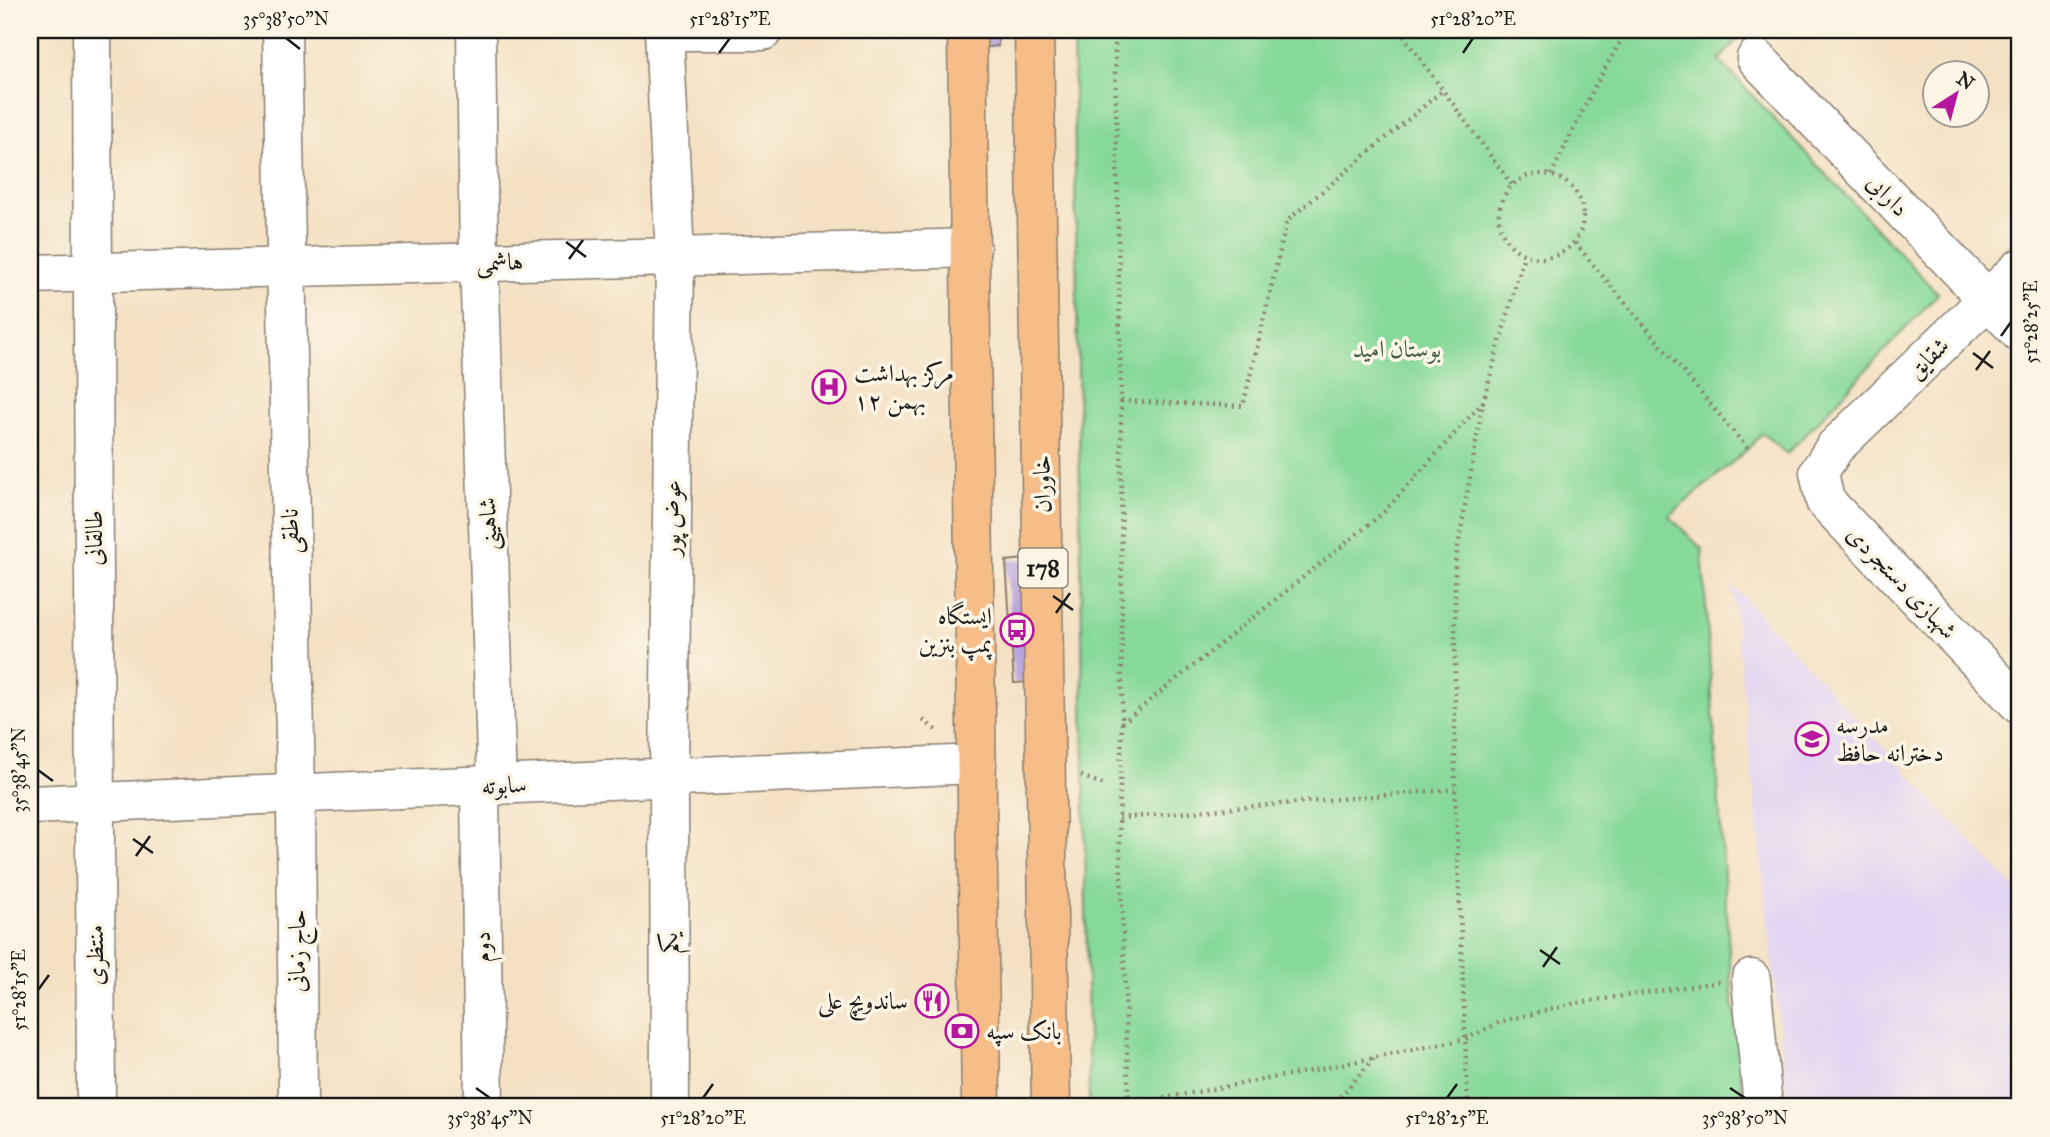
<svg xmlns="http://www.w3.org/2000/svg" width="2050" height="1137" viewBox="0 0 2050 1137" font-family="'IM FELL Great Primer',Amiri,serif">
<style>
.built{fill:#e2d4f3}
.green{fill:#87d99a;stroke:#527a5b;stroke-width:2}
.building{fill:#b7a3df}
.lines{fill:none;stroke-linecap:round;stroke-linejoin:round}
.minor-casing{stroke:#887e70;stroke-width:41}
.major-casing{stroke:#887e70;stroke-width:41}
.path{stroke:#887e70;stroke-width:4.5;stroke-dasharray:2 5;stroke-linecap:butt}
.minor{stroke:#fff;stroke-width:38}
.major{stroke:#f7bd88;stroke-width:38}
.ticks{fill:none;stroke:#1c1c1c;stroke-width:2.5}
.labels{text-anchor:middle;stroke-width:7;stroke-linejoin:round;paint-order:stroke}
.shield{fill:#fcf5e5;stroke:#5f5d58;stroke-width:2}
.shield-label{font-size:23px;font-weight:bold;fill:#1c1c1c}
.street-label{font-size:24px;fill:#1c1c1c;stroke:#fcf5e5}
.park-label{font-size:24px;fill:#415e48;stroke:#fcf5e5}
.poi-label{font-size:24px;fill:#1c1c1c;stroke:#fcf5e5;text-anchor:start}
.neatline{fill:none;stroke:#1c1c1c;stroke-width:2.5}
.ticks-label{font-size:18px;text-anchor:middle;fill:#1c1c1c}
</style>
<rect width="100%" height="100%" fill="#fcf5e5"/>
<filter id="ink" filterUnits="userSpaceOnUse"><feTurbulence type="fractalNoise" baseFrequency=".0143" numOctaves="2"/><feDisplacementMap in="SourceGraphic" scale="14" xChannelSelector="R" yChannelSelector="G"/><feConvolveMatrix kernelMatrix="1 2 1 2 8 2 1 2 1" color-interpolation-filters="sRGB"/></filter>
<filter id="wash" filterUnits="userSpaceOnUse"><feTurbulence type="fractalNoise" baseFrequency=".00686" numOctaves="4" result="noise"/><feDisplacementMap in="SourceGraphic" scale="28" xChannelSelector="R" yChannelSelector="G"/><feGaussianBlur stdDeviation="1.57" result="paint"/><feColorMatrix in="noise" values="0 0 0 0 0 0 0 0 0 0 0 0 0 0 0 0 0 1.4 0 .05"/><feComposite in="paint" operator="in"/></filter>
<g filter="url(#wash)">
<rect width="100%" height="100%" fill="#f4e1c4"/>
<path class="built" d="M1732,585L2020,894V1107H1788Z"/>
<path class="green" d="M1073,30H1746L1719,60L1938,294L1787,454L1762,433L1748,449L1669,516L1702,549L1731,980L1744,1107H1089Z"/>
<g id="blocks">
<g class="building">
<path d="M976,30H997L998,46L976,48Z"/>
<path d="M1025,559L1031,682L1014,683L1006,561Z"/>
</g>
</g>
</g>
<g filter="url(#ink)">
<use href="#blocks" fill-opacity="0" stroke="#887e70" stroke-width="2"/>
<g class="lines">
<defs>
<g id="minor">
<path d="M92,30L96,1107"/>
<path d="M282,30L296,795L298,1107"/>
<path d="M476,30L479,262L497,786"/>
<path d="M664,30L675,257L669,778L670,1107"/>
<path d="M664,31H763"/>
<path d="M1756,58L2020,333"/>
<path d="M2020,268L1835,447L1819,472L1825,501L2020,705"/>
<path d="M30,274L675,257L971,248"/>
<path d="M480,787L484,1107"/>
<path d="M30,805L977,764"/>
<path d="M1751,979L1763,1107"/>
</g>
<g id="major">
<path d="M967,30L981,1107"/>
<path d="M1034,30L1051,1107"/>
</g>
</defs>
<use href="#minor" class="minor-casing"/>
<use href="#major" class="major-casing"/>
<g class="path">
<path d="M1117,30L1115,46L1121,401L1122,723L1119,818L1129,1107"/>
<path d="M1399,30L1512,185"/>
<circle cx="1541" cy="216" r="42"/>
<path d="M1551,175L1595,86L1627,30"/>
<path d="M1575,243L1748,449"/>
<path d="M1121,401L1243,406L1287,221L1443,90"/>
<path d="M923,720L936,730"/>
<path d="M1122,723L1383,513L1483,402"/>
<path d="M1081,776L1105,785"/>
<path d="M1119,818L1455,789"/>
<path d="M1115,1107L1305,1072L1465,1039L1503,1021L1576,1003L1719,982"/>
<path d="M1331,1107L1374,1058"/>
<path d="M1468,1107L1455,789V564L1483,402L1524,255"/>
</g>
<use href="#minor" class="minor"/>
<use href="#major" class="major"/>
</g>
</g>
<path class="ticks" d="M286,38L300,49M719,53L730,38M1463,53L1473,38M566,242L586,257M569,259L583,240M2001,336L2011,322M1973,353L1993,368M1976,370L1990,351M1053,596L1073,610M1056,613L1070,593M38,770L53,781M133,839L153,853M136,856L150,836M1540,950L1560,964M1543,967L1557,947M38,990L49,975M476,1088L490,1098M1730,1088L1745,1098M703,1098L713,1084M1447,1098L1457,1084"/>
<defs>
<symbol id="hospital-ring" viewBox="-11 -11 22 22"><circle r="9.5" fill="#fcf5e5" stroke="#b5179e" stroke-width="1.5"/><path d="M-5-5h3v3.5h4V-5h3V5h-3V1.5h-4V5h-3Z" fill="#b5179e"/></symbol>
<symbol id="bus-ring" viewBox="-11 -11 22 22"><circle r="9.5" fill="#fcf5e5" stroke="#b5179e" stroke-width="1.5"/><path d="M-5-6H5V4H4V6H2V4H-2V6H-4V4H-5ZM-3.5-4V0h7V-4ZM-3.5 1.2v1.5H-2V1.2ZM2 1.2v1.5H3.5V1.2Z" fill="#b5179e"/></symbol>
<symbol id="school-ring" viewBox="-11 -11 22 22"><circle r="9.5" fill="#fcf5e5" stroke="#b5179e" stroke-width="1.5"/><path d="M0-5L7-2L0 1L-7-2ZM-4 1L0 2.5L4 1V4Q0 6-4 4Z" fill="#b5179e"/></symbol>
<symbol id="restaurant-ring" viewBox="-11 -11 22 22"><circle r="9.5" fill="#fcf5e5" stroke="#b5179e" stroke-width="1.5"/><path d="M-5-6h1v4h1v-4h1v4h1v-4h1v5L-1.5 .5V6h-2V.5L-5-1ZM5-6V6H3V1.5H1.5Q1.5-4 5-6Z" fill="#b5179e"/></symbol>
<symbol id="bank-ring" viewBox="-11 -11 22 22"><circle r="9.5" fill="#fcf5e5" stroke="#b5179e" stroke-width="1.5"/><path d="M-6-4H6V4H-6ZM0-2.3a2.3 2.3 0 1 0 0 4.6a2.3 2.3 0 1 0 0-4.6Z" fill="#b5179e"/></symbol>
</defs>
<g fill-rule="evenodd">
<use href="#hospital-ring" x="810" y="368" width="38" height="38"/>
<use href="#bus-ring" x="998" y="611" width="38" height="38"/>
<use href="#school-ring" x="1793" y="720" width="38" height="38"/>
<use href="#restaurant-ring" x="913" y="982" width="38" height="38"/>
<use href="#bank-ring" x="943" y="1012" width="38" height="38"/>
</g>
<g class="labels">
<rect class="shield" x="1018.5" y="548.5" width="49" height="39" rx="5"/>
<g class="shield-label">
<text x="1043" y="576">178</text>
</g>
<g class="street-label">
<text transform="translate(1888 195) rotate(46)" y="8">دارابی</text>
<text transform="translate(500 262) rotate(-1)" y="8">هاشمی</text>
<text transform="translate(1928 358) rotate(-44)" y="8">شقایق</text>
<text transform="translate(1042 484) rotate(-91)" y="8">خاوران</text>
<text transform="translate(672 518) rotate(-89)" y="8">عوض پور</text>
<text transform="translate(488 524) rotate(-92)" y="8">شاهینی</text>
<text transform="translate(290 531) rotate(-91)" y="8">ناطقی</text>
<text transform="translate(94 538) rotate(-90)" y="8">طالقانی</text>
<text transform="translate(1902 582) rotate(46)" y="8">شهبازی دستجردی</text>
<text transform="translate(504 785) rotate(-3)" y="8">سابوته</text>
<text transform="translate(669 943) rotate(-90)" y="8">یکم</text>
<text transform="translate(482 947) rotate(-91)" y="8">دوم</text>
<text transform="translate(297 951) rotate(-90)" y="8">حاج زمانی</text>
<text transform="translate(95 955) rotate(-90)" y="8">منتظری</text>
</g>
<g class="park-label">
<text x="1397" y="357">بوستان امید</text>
</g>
<g class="poi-label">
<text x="854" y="381">مرکز بهداشت<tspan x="854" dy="28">۱۲ بهمن</tspan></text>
<text x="992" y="624" text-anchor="end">ایستگاه<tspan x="992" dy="28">پمپ بنزین</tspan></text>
<text x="1836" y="733">مدرسه<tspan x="1836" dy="28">دخترانه حافظ</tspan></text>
<text x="908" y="1009" text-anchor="end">ساندویچ علی</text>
<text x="986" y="1039">بانک سپه</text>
</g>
</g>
<rect width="2050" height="1137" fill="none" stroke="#fcf5e5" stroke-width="77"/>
<g transform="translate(1956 94) rotate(36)"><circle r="33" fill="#fcf5e5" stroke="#a29e95" stroke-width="2"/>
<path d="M0-5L12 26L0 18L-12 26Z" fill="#b5179e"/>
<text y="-10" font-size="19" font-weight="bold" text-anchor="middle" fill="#1c1c1c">N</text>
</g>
<rect x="38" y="38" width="1973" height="1060" class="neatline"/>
<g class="ticks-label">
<text x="286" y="25">35°38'50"N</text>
<text x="730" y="25">51°28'15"E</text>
<text x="1473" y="25">51°28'20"E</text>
<text transform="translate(2031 322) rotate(-90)" y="6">51°28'25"E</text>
<text transform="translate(19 770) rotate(-90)" y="6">35°38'45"N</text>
<text transform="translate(19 990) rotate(-90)" y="6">51°28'15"E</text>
<text x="490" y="1124">35°38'45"N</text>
<text x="703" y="1124">51°28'20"E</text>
<text x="1447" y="1124">51°28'25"E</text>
<text x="1745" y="1124">35°38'50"N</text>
</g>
</svg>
